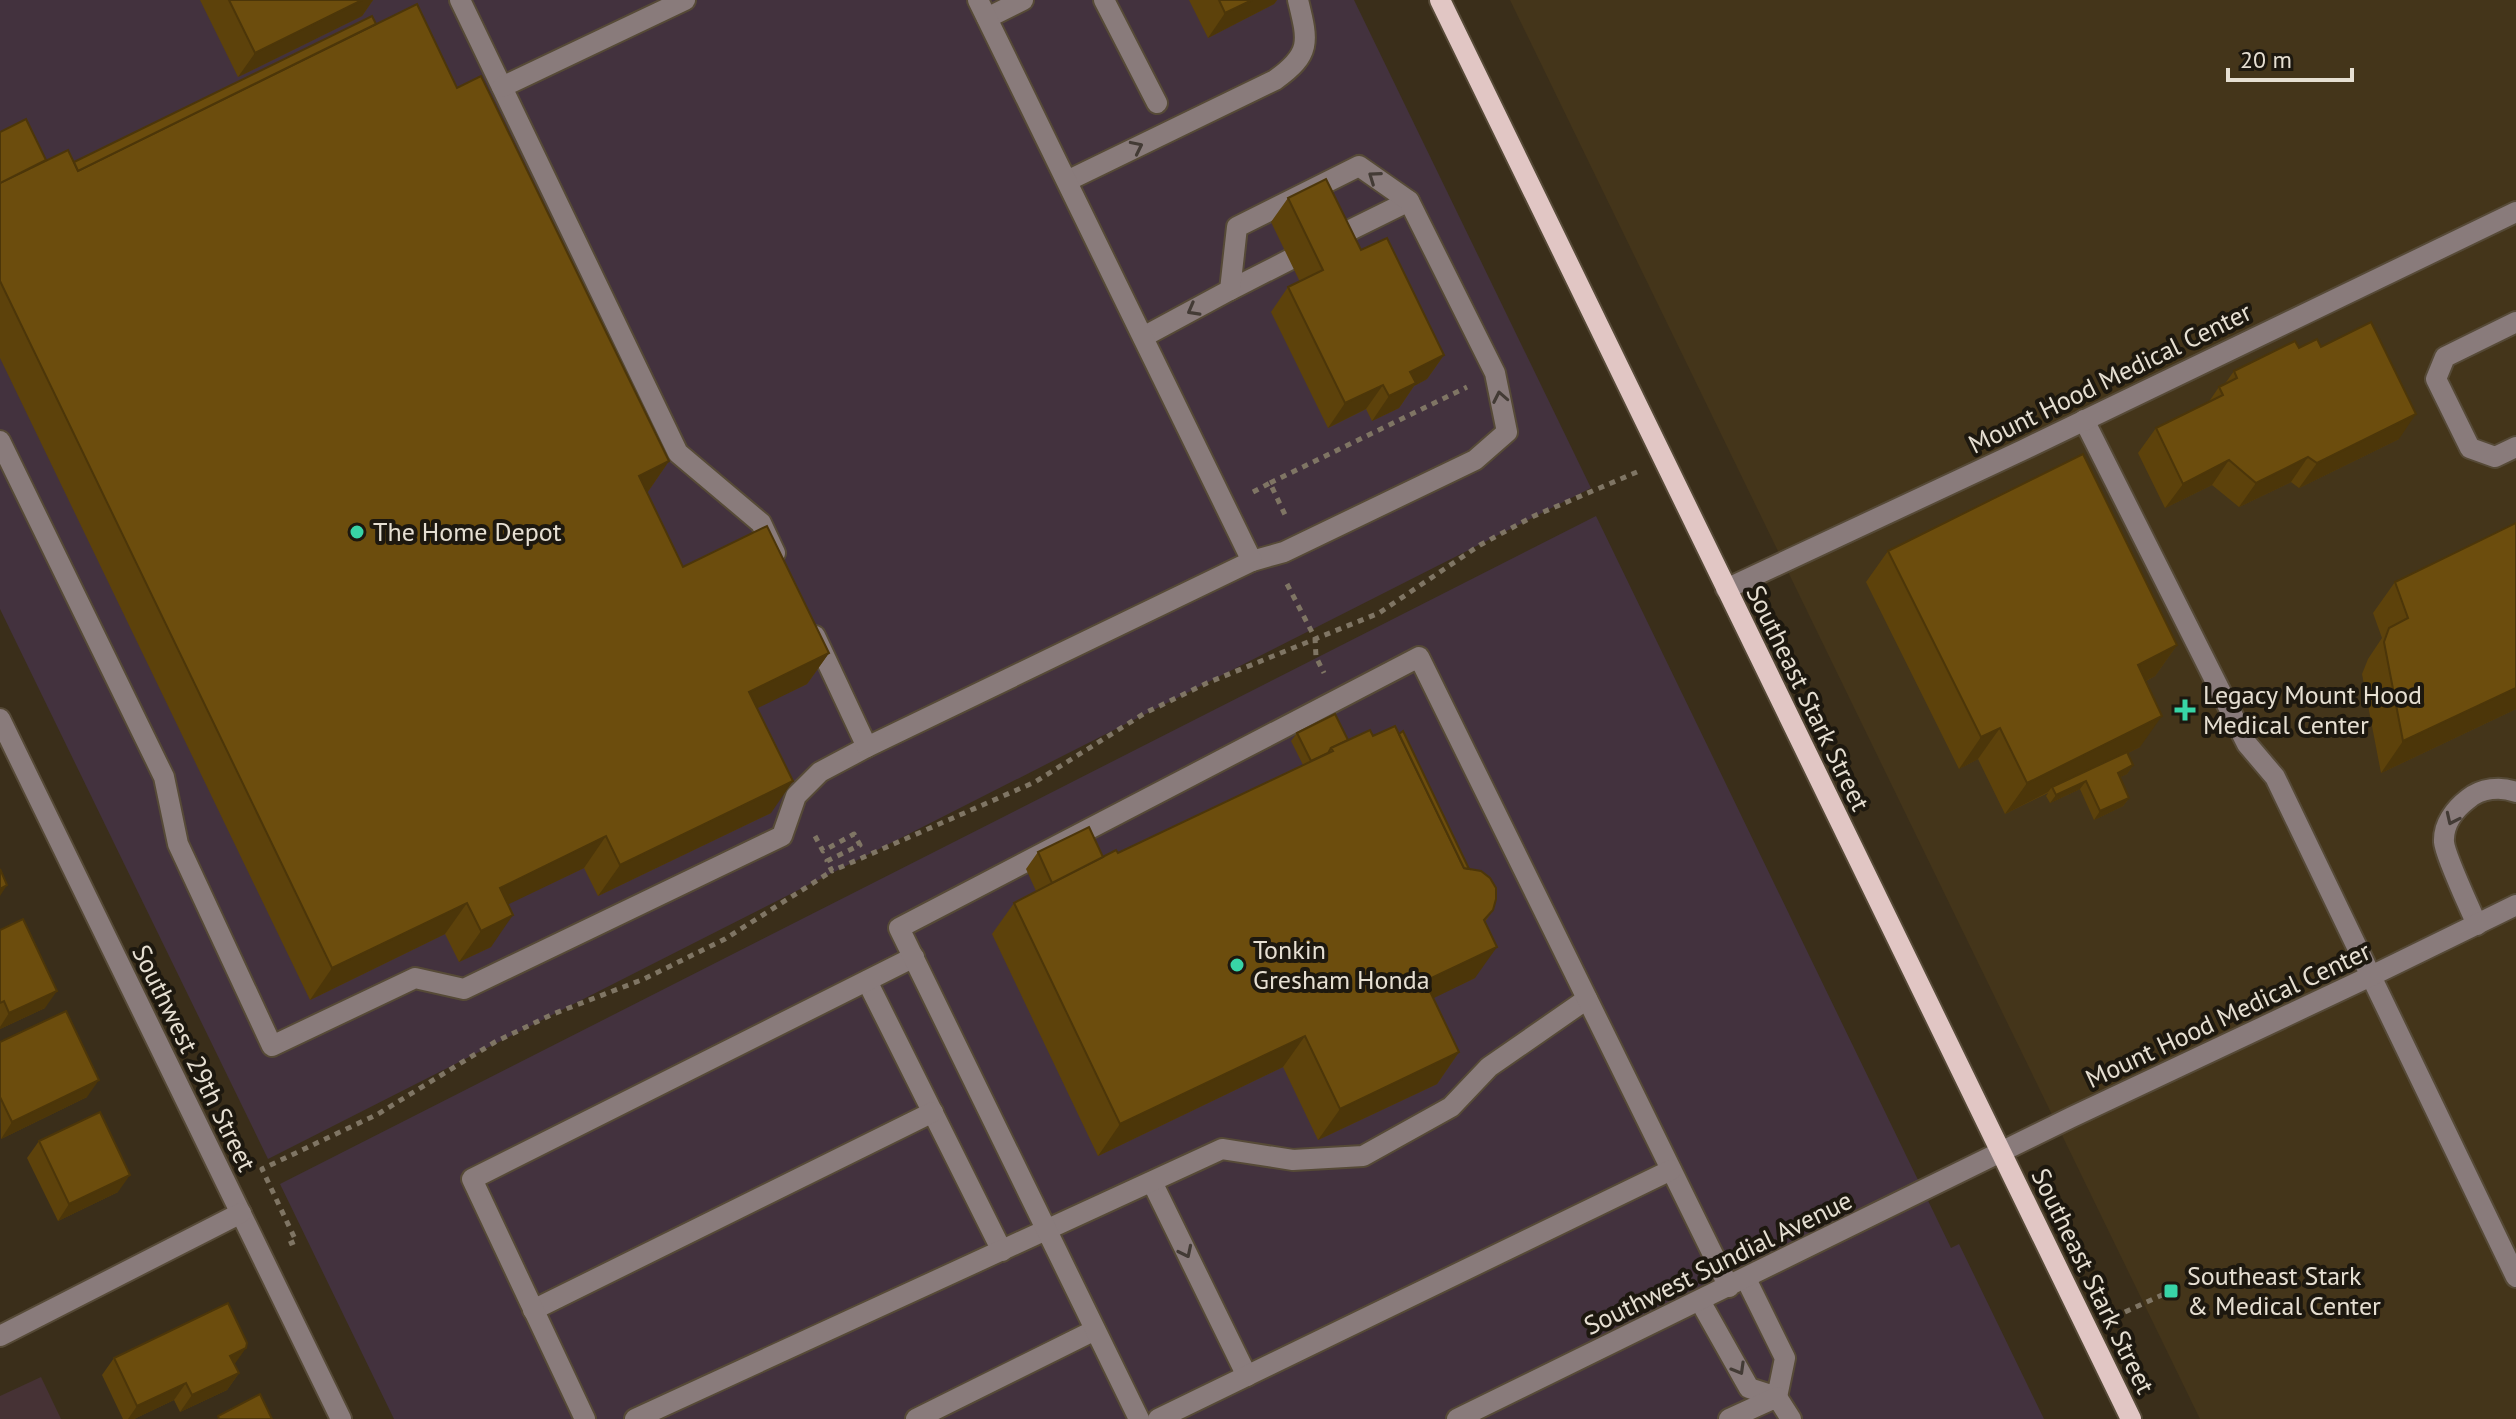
<svg xmlns="http://www.w3.org/2000/svg" width="2516" height="1419" viewBox="0 0 2516 1419" font-family="'PT Sans',sans-serif">
<style>
.commercial{fill:#43323e}
.education{fill:#463235}
.built{fill:#44351a}
.lines{fill:none;stroke-linecap:round;stroke-linejoin:round}
.minor-casing{stroke:#564a37;stroke-width:24}
.major-casing{stroke:#564a37;stroke-width:24}
.path{stroke:#7f7564;stroke-width:5;stroke-dasharray:6 6;stroke-linecap:butt}
.minor{stroke:#897b7b;stroke-width:20}
.major{stroke:#e1c6c4;stroke-width:20}
.wall{fill:#5d420b}
.shaded-wall{fill:#4c3609}
.building{fill:#6c4d0d;stroke:#4c3609;stroke-width:2}
.oneway{stroke:#433b35}
.poi-dot{fill:#38d4a6;stroke:#1d180f;stroke-width:3}
.labels{text-anchor:middle;stroke-width:8;stroke-linejoin:round;paint-order:stroke}
.street-label{font-size:26px;fill:#e6dfd2;stroke:#1d180f}
.poi-label{font-size:26px;fill:#e6dfd2;stroke:#1d180f;text-anchor:start}
</style>
<rect width="100%" height="100%" fill="#3a2e1a"/>
<g class="commercial">
<path d="M0,0H1354L1591,488L268,1159L0,609Z"/>
<path d="M1596,516L1951,1248L1959,1244L2044,1419H394L280,1184Z"/>
</g>
<path class="education" d="M41,1377L61,1419H0V1396Z"/>
<path class="built" d="M1510,0H2516V1419H2200Z"/>
<g class="lines">
<defs>
<g id="minor">
<path d="M460,0L678,453L761,523L775,553"/>
<path d="M1104,0L1157,103"/>
<path d="M987,18L1023,0"/>
<path d="M502,87L685,0"/>
<path d="M1067,181L1275,80C1312,54 1308,41 1298,0"/>
<path d="M1328,241L1409,201"/>
<path d="M1230,290L1289,260"/>
<path d="M2516,322L2445,357L2436,379L2470,448L2495,457L2516,447"/>
<path d="M1143,337L1230,290L1237,227L1359,166L1409,201L1495,373L1507,432L1475,460L1284,552L1252,561"/>
<path d="M2084,420L2247,744L2275,777L2516,1277"/>
<path d="M0,441L164,777L178,844L272,1046L415,978L464,989L782,836L796,796L820,772L867,747"/>
<path d="M1726,589L2023,450L2516,212"/>
<path d="M815,636L867,747L1252,561L978,0"/>
<path d="M0,719L341,1419"/>
<path d="M2477,925C2470,908 2445,856 2444,842C2443,824 2455,809 2468,799C2481,788 2501,786 2516,792"/>
<path d="M867,981L1002,1251"/>
<path d="M1152,1182L1247,1376"/>
<path d="M1700,1301L1749,1388L1777,1397L1785,1358L1746,1279"/>
<path d="M533,1310L933,1112"/>
<path d="M0,1336L241,1213"/>
<path d="M585,1419L472,1179L914,957"/>
<path d="M635,1419L1222,1149L1293,1160L1363,1156L1451,1107L1489,1067L1587,999"/>
<path d="M916,1419L1095,1330"/>
<path d="M1139,1419L899,928L1419,657L1729,1287"/>
<path d="M1158,1419L1671,1170"/>
<path d="M1457,1419L2072,1117L2371,976L2516,905"/>
<path d="M1729,1419L1777,1397L1791,1419"/>
</g>
<path id="major" d="M1440,0L2131,1419"/>
</defs>
<use href="#minor" class="minor-casing"/>
<use href="#major" class="major-casing"/>
<g class="path">
<path d="M1270,483L1467,387"/>
<path d="M1253,492L1270,483L1287,519"/>
<path d="M1287,584L1315,638L1316,657L1324,673"/>
<path d="M815,836L823,851L854,834L860,845L827,861L832,871L1035,782L1145,713L1207,683L1379,613L1480,545L1534,516L1637,472"/>
<path d="M289,1244L296,1241L262,1169L378,1114L495,1042L553,1014L644,979L725,939L832,871"/>
<path d="M2114,1317L2171,1291"/>
</g>
<use href="#minor" class="minor"/>
<use href="#major" class="major"/>
</g>
<g class="wall">
<path d="M200,0H373L362,16L238,77Z"/>
<path d="M1189,0H1277L1274,4L1208,38Z"/>
<path d="M376,24L457,88L669,461L647,493L683,567L829,653L807,684L757,708L771,813L598,896L584,868L508,904L491,947L459,962L445,934L310,1000L0,358V132L46,160L74,162Z"/>
<path d="M1288,198L1361,250L1444,355L1427,379L1414,386L1399,408L1372,421L1366,409L1328,428L1271,312L1288,287L1300,282L1271,222Z"/>
<path d="M2321,347L2399,439L2299,488L2291,482L2239,507L2212,485L2165,508L2138,453L2156,428L2208,403L2219,387L2224,385L2234,371L2299,348Z"/>
<path d="M2516,523V709L2381,773L2362,674L2368,659L2382,638L2373,613L2395,582Z"/>
<path d="M1888,551L2177,645L2155,676L2146,681L2140,747L2128,753L2133,765L2127,774L2120,777L2129,798L2123,806L2094,820L2080,789L2050,803L2046,796L2048,793L2005,814L1978,759L1959,769L1866,582Z"/>
<path d="M1297,733L1348,740L1373,736L1469,869L1493,910L1485,922L1475,978L1433,998L1459,1052L1437,1084L1318,1140L1283,1067L1098,1156L992,934L1014,903L1036,891L1026,869L1038,852L1103,857L1118,853L1303,765L1291,741Z"/>
<path d="M0,930L45,1008L0,1029Z"/>
<path d="M0,1042L87,1097L1,1139Z"/>
<path d="M39,1141L118,1192L58,1221L27,1158Z"/>
<path d="M114,1358L235,1365L239,1373L227,1390L180,1412L174,1400L134,1419H123L102,1375Z"/>
</g>
<g class="shaded-wall">
<path d="M362,0H373L362,16L238,77L255,53Z"/>
<path d="M1252,0H1277L1274,4L1208,38L1225,13Z"/>
<path d="M1444,355L1427,379L1414,386L1399,408L1372,421L1389,396L1410,372Z"/>
<path d="M1383,385L1366,409L1328,428L1345,403Z"/>
<path d="M2416,414L2399,439L2299,488L2317,463Z"/>
<path d="M2308,457L2291,482L2239,507L2256,483Z"/>
<path d="M2229,460L2212,485L2165,508L2183,484Z"/>
<path d="M669,461L647,493L639,476Z"/>
<path d="M2177,645L2155,676L2116,696L2138,665Z"/>
<path d="M829,653L807,684L727,723L749,692Z"/>
<path d="M2516,688V709L2381,773L2403,741Z"/>
<path d="M2162,716L2140,747L2054,790L2052,787L2048,792L2005,814L2027,783Z"/>
<path d="M2000,728L1978,759L1959,769L1981,737Z"/>
<path d="M2133,765L2127,774L2112,781L2118,773Z"/>
<path d="M793,781L771,813L598,896L620,865Z"/>
<path d="M2086,781L2080,789L2050,803L2056,795Z"/>
<path d="M2129,798L2123,806L2094,820L2100,811Z"/>
<path d="M606,836L584,868L478,919L500,888Z"/>
<path d="M7,885L0,896V889Z"/>
<path d="M467,903L445,934L310,1000L332,968Z"/>
<path d="M513,915L491,947L459,962L481,931Z"/>
<path d="M1497,947L1475,978L1403,1013L1425,981Z"/>
<path d="M57,991L45,1008L0,1029V1027L9,1013Z"/>
<path d="M1305,1036L1283,1067L1098,1156L1120,1124Z"/>
<path d="M1459,1052L1437,1084L1318,1140L1340,1109Z"/>
<path d="M99,1080L87,1097L1,1139L12,1122Z"/>
<path d="M130,1175L118,1192L58,1221L69,1204Z"/>
<path d="M246,1348L234,1365L230,1356Z"/>
<path d="M239,1373L227,1390L180,1412L192,1395Z"/>
<path d="M186,1383L174,1400L134,1419H128L137,1406Z"/>
</g>
<g class="building">
<path d="M229,0H362L255,53Z"/>
<path d="M1219,0H1252L1225,13Z"/>
<path d="M417,4L457,88L481,76L669,461L639,476L683,567L767,526L829,653L749,692L793,781L620,865L606,836L500,888L513,915L481,931L467,903L332,968L0,281V183L68,150L78,171Z"/>
<path d="M372,16L376,24L78,171L74,162Z"/>
<path d="M26,119L46,160L0,183V132Z"/>
<path d="M1326,179L1361,250L1387,238L1444,355L1410,372L1416,383L1389,396L1383,385L1345,403L1288,287L1323,270L1288,198Z"/>
<path d="M2371,322L2416,414L2317,463L2308,457L2256,483L2229,460L2183,484L2156,428L2223,395L2219,387L2237,378L2234,371L2295,341L2299,348L2317,339L2321,347Z"/>
<path d="M2083,454L2177,645L2138,665L2162,716L2027,783L2000,728L1981,737L1888,551Z"/>
<path d="M2516,523V688L2403,741L2384,642L2389,628L2408,618L2395,582Z"/>
<path d="M1335,714L1348,740L1331,748L1328,753L1311,761L1297,733Z"/>
<path d="M1395,726L1464,868L1481,871L1490,878L1496,888V899L1493,910L1484,920L1497,947L1425,981L1459,1052L1340,1109L1305,1036L1120,1124L1014,903L1116,850L1118,853L1333,751L1331,748L1370,730L1373,736Z"/>
<path d="M1403,731L1469,869L1464,868L1399,734Z"/>
<path d="M2127,752L2133,765L2118,773L2129,798L2100,811L2086,781L2056,795L2052,787Z"/>
<path d="M1089,827L1103,857L1052,883L1038,852Z"/>
<path d="M0,869L7,885L0,889Z"/>
<path d="M23,919L57,991L9,1013L4,1001L0,1003V930Z"/>
<path d="M66,1011L99,1080L12,1122L0,1097V1042Z"/>
<path d="M100,1112L130,1175L69,1204L39,1141Z"/>
<path d="M228,1303L247,1343L246,1348L230,1356L239,1373L192,1395L186,1383L137,1406L114,1358Z"/>
<path d="M260,1394L272,1419H219L218,1416Z"/>
</g>
<defs><path id="oneway-chevron" d="M-2-3.5L2.5 0L-2 3.5" fill="none" stroke-width="1.6" stroke-linecap="round" stroke-linejoin="round" transform="scale(2)"/></defs>
<g class="oneway">
<use href="#oneway-chevron" transform="translate(1137 147) rotate(-26)"/>
<use href="#oneway-chevron" transform="translate(1374 177) rotate(-145)"/>
<use href="#oneway-chevron" transform="translate(1193 310) rotate(151)"/>
<use href="#oneway-chevron" transform="translate(1500 397) rotate(-101)"/>
<use href="#oneway-chevron" transform="translate(2452 819) rotate(115)"/>
<use href="#oneway-chevron" transform="translate(1186 1252) rotate(64)"/>
<use href="#oneway-chevron" transform="translate(1739 1369) rotate(60)"/>
</g>
<g class="poi-dot">
<circle cx="357" cy="532" r="8"/>
<path d="M2181 698h8v8h8v8h-8v8h-8v-8h-8v-8h8z"/>
<circle cx="1237" cy="965" r="8"/>
<rect x="2163" y="1283" width="16" height="16" rx="4"/>
</g>
<g class="labels">
<g class="street-label">
<text transform="translate(2110 378) rotate(-26)" y="9">Mount Hood Medical Center</text>
<text transform="translate(1808 698) rotate(64)" y="9">Southeast Stark Street</text>
<text transform="translate(2228 1015) rotate(-25)" y="9">Mount Hood Medical Center</text>
<text transform="translate(194 1058) rotate(64)" y="9">Southwest 29th Street</text>
<text transform="translate(1718 1263) rotate(-26)" y="9">Southwest Sundial Avenue</text>
<text transform="translate(2093 1281) rotate(64)" y="9">Southeast Stark Street</text>
</g>
<g class="poi-label">
<text x="373" y="541">The Home Depot</text>
<text x="2203" y="704">Legacy Mount Hood<tspan x="2203" dy="30">Medical Center</tspan></text>
<text x="1253" y="959">Tonkin<tspan x="1253" dy="30">Gresham Honda</tspan></text>
<text x="2187" y="1285">Southeast Stark<tspan x="2187" dy="30">&amp; Medical Center</tspan></text>
</g>
</g>
<path d="M2228 68v12h124v-12" fill="none" stroke="#e6dfd2" stroke-width="4"/>
<text x="2240" y="68" font-size="24" fill="#e6dfd2" stroke="#1d180f" stroke-width="6" paint-order="stroke">20 m</text>
</svg>
